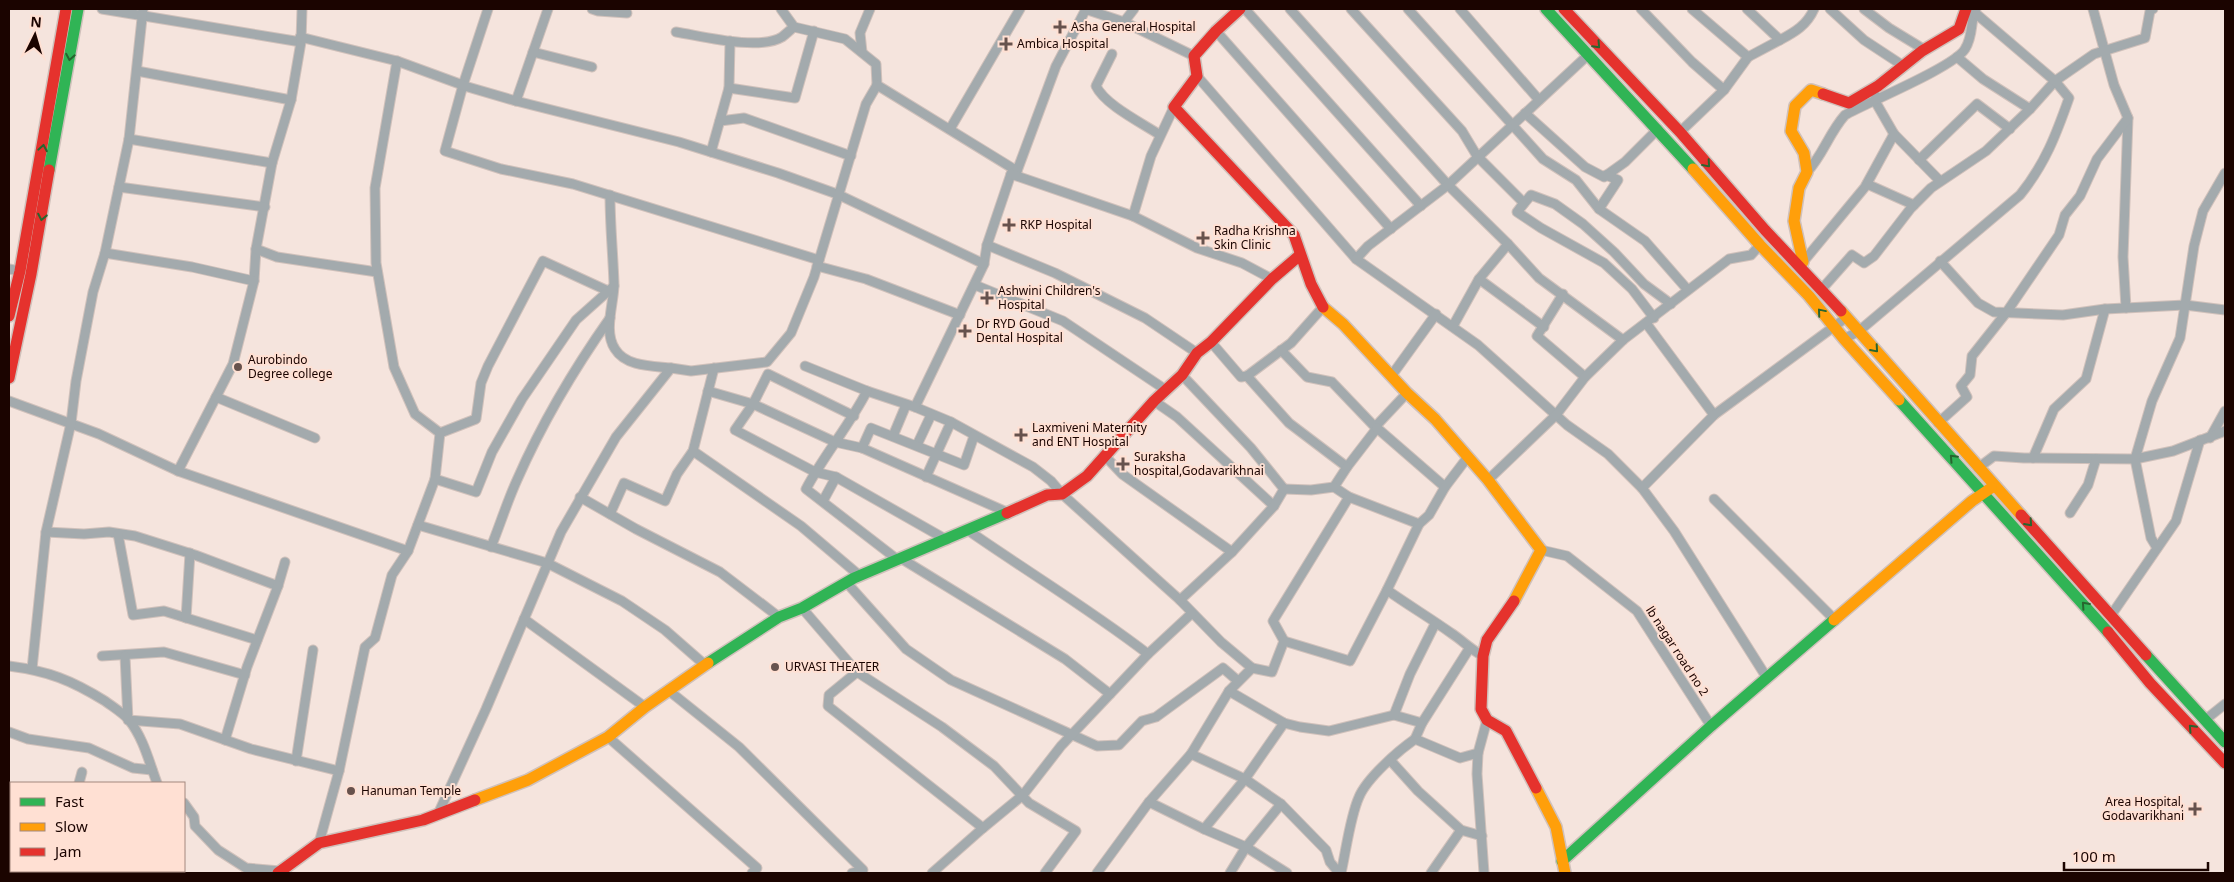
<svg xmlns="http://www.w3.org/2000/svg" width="2234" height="882" viewBox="0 0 2234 882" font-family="'Noto Sans',sans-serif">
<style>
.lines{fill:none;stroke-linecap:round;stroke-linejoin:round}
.street-casing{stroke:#d0c1bb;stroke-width:11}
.fast-casing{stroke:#d0c1bb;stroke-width:14}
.slow-casing{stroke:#d0c1bb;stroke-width:14}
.jam-casing{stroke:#d0c1bb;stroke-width:14}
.street{stroke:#a3aaad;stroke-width:9}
.fast{stroke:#30b455;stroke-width:11}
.slow{stroke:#ff9f0a;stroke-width:11}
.jam{stroke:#e5322d;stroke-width:11}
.oneway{stroke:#27652f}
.poi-dot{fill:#67524d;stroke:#ffe0d3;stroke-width:2}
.labels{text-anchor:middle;stroke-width:4;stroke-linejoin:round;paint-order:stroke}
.poi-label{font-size:12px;fill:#1b0400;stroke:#ffe0d3;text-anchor:start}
.street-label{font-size:12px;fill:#1b0400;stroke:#ffe0d3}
</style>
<rect width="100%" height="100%" fill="#f5e4dd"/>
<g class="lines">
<defs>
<g id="street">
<path d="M102,9L301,42"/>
<path d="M302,9L301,42L291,100L272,163L256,249L254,281L233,364L178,471L408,551"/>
<path d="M488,9L463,85L445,151L501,169L573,184L819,260"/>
<path d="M592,9L598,11L627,13"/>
<path d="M781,9L794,27L845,39L876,64L877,85L1017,171"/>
<path d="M1085,9L1124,22L1194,56"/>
<path d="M1086,9L1056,66L1017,171L1011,174L987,245L984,264L915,407L951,422L1033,467L1051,481L1062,494L1180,600L1221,642L1252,668L1229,691L1191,754L1149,802L1097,873"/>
<path d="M1245,9L1421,206"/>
<path d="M1290,9L1448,185L1508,244L1539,278L1623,340"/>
<path d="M1351,9L1462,131L1477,156L1524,203L1517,212L1541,228L1604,263L1632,289L1654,318"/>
<path d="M1408,9L1543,159L1576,180L1599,209L1645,241L1687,289"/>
<path d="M1460,9L1539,100"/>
<path d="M1641,9L1692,62L1724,90"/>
<path d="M1692,9L1748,57L1780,40L1747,9"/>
<path d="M1830,9L1864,40L1902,65"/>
<path d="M1864,9L1889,28L1925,50"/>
<path d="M2093,9L2114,85L2128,118L2123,257L2126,308"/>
<path d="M1124,22L1134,9"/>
<path d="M1216,31L1391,229"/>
<path d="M676,32C702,36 759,51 782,37C786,34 790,30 794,27"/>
<path d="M300,37L397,61L468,87L516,101L679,142L778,173L837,194L984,264"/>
<path d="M1780,40C1795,32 1807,25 1814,9"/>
<path d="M533,52L592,67"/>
<path d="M862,52L860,33L870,9"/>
<path d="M1112,54L1096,86C1105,105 1142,123 1160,135"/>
<path d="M1957,57L1983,79L2030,109"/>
<path d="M137,71L291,100"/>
<path d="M1197,76L1356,259L1478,345L1567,425L1608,454L1642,488"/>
<path d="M729,88L795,98L814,31"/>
<path d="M1876,96L1875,101L1894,134L1940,181"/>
<path d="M516,101L548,9"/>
<path d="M1525,113L1585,167L1604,177L1625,162L1658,129"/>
<path d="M720,121L744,118L851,156"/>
<path d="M950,129L1020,9"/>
<path d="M1680,132L1724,90L1748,57"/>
<path d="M129,139L272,163"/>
<path d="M711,152L729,88L730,41"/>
<path d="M1919,160L1977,104L2010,129"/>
<path d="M1807,172C1823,155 1829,133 1845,115C1868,102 1954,67 1965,49C1974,35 1970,19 1976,9"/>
<path d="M1011,174L1133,216L1151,156L1174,107"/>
<path d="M1867,184L1914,205"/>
<path d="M119,187L265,207"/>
<path d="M610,195C610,225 613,254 614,284C614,304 603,331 615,349C626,367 653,366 671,368"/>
<path d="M1521,207L1531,195L1555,204L1583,224L1614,252L1644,284L1671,304"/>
<path d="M1599,209L1618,180L1606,175"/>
<path d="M1133,216L1197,248L1242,263L1272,279"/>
<path d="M1508,244L1479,279L1544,327"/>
<path d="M987,245L1055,273L1145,318L1197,353"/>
<path d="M256,249L277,257L377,272"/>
<path d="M105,253L192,267L254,281"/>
<path d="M1356,259L1368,246L1448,185L1588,55"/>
<path d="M1940,261L1978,303L1994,312L2063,315L2105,309L2185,305L2225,310"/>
<path d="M1803,262L1865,187L1894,134"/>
<path d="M817,266L866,279L960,315"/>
<path d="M9,269L20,271"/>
<path d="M975,285L1063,321L1166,390"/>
<path d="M1821,290L1852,255L1864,263L1874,256L1911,208L1931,188L1986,151L2030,109L2055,81L2094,54L2145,38L2150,11L2153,9"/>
<path d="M1563,294L1537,336L1585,377"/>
<path d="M1646,323L1714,415"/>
<path d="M1453,326L1479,279"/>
<path d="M1844,339L1859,331L2020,195C2045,164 2056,135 2069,98L2055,81L1974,12L1973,9"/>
<path d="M1211,342L1241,377L1247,376L1289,423L1347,467L1377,428L1375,427L1407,393"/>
<path d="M1281,350L1307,377L1332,382L1375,427"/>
<path d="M805,366L867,391L915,407"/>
<path d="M1392,375L1436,314"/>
<path d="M1247,376L1291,343L1323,307"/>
<path d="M708,391L753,404L735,430L815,472L836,477L947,540"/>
<path d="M867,391C849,426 824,455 806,489L898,560"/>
<path d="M216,397L315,438"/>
<path d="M9,401L99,434L178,471"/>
<path d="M1154,401L1177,417L1274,506"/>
<path d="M854,416L768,374L753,404L835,442L862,448L1009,513"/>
<path d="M1938,423L1967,397L1961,386L1970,375L1972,356L2006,313L2059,235L2065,215L2080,196L2097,159L2128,118"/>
<path d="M1377,428L1445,487"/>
<path d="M440,433L476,419L481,383L488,366L543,261L606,290"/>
<path d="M893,436L906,405"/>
<path d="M2210,438L2225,411"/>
<path d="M917,445L931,415"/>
<path d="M862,448L871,428L964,465L974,436"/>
<path d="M693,451L801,526L860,576"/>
<path d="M1104,455L1122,474L1232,552L1274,506L1284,489L1251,448L1182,375"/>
<path d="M2033,458L2054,409L2086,379L2105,309"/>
<path d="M1347,467L1334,487L1349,497L1419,524L1429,515L1445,487L1467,458"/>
<path d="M1978,468L1994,456L2024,458L2135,459L2173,451L2225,431"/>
<path d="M926,477L951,422"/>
<path d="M435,479L476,492L492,452L522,399L576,320L614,286"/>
<path d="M1488,480L1556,415L1585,377L1623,340L1729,259L1751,255L1760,245"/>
<path d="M1284,489L1311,490L1334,487"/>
<path d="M580,497L636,529L720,572L779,617"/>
<path d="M1714,499L1835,620"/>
<path d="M823,501L836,477"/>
<path d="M2070,513L2088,485L2096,459"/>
<path d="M610,514L624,483L665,501L677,474L693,451L714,368"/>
<path d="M418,525L547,563L622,601L665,630L705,665"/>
<path d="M969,531C1028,572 1091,610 1148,654"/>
<path d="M46,532L84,534L109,532L135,536L195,555L278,586L285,562"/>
<path d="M118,534L133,615L164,611L257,640"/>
<path d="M491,547C500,525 507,502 517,480C542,423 574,369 610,318"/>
<path d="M2157,548L2151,538L2135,459L2152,401L2180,338L2194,246L2203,211L2225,173"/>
<path d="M1541,550L1567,556L1637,611L1711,726"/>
<path d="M902,559L1065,659L1110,694"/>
<path d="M847,583L906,649L951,680L1097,746L1119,745L1142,721L1156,717L1223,668L1238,681"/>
<path d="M1387,590C1408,605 1430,618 1451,633C1462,640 1470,649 1483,656"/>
<path d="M1180,600L1232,552"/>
<path d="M802,608L857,672L942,727L994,766L1029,803L1076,831L1045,873"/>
<path d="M2112,614L2176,521L2200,440"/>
<path d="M186,618L190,553"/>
<path d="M524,619L645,707"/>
<path d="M1284,641L1273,621L1349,497"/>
<path d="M102,656L164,652L245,675"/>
<path d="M125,656L128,720L180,724L251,749L339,771"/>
<path d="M9,666C48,671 71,680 105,701C113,707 123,713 129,720C144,739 149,762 157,783"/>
<path d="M1252,668L1272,672L1284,641L1350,661L1387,590L1419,524"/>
<path d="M32,669L46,532L71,423L76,381L93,292L105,253L129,139L143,9"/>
<path d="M857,672L829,695L828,706L983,828L1023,795L1061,746L1148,654L1191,614"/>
<path d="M1767,678L1674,531L1642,488L1714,415L1847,317"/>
<path d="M668,690L739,747L863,870L852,873"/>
<path d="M1229,691L1284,723L1300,727L1329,731L1394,715L1422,723L1415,739L1460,758L1478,753L1487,720"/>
<path d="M1394,715L1410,674L1435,624"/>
<path d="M2205,720L2225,704"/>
<path d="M1422,723L1469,649"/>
<path d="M9,732L28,739L89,748L133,768L152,770"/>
<path d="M608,737L757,868L752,873"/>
<path d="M225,740L247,667L278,586"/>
<path d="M1478,753L1477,774L1484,873"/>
<path d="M1191,754L1245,779L1281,804L1326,850L1330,862L1339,873"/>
<path d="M296,761L313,650"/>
<path d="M1391,761L1418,791L1461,830L1482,836"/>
<path d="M79,783L82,772"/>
<path d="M1149,802L1204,829L1245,779L1284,723"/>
<path d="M184,803L194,817L195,826L218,850L246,868L280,871L281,873"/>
<path d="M438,814L486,709L561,532L616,437L671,368L691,371L767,362L791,333L814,277L866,104L877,85"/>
<path d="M1204,829L1246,847L1287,873"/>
<path d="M319,843L339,771L365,647L375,638L392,575L408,551L435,479L440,433L415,414L394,367L376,263L375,188L397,61"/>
<path d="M48,873L49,871"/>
<path d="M132,873V871"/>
<path d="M932,873L983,828"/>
<path d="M1230,873L1246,847L1281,804"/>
<path d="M1341,873C1346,851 1350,817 1359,797C1367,778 1398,751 1415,739"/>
<path d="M1431,873L1461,830"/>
</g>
<g id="fast">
<path d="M1546,9L1693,169"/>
<path d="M49,170L78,9"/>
<path d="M1899,400L2108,632"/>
<path d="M2146,655L2225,742"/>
<path d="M708,663L779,617L802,608L854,578L1007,513"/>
<path d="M1562,861L1711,726L1834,620"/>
</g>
<g id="slow">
<path d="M1693,169L1760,245L1809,296L1844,339L1899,400"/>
<path d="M1800,266L1803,262L1794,221L1799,188L1807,172L1804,153L1791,131L1795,106L1811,90L1823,94"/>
<path d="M1323,307L1343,324L1407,393L1435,419L1488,480L1541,550L1514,601"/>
<path d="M1841,311L2021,515"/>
<path d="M1834,620L1972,501L1991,488"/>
<path d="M1536,788L1556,827L1565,873"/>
<path d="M475,800L528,780L608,737L645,707L708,663"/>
</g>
<g id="jam">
<path d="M1240,9L1216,31L1194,56L1197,76L1174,107L1294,235L1311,284L1323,307"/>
<path d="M1564,9L1680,132L1765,230L1841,311"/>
<path d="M1823,94L1849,103L1878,86L1922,51L1959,29L1966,9"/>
<path d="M9,316L20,271L66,9"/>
<path d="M9,378L31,274L49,170"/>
<path d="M1007,513L1047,495L1062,494L1087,476L1154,401L1182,375L1197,353L1211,342L1272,279L1300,255"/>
<path d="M2021,515L2146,655"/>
<path d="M1514,601L1487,640L1483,656L1481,709L1487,720L1506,731L1536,788"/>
<path d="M2108,632L2150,683L2225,763"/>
<path d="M278,873L319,843L423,820L475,800"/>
</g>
</defs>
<use href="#street" class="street-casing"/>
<use href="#fast" class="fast-casing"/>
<use href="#slow" class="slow-casing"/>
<use href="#jam" class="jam-casing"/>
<use href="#street" class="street"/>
<use href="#fast" class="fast"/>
<use href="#slow" class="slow"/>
<use href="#jam" class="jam"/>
</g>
<defs><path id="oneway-chevron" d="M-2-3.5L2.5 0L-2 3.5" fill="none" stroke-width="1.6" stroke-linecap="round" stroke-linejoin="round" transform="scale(1.25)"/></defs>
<g class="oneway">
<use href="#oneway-chevron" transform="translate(1597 45) rotate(47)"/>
<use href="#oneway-chevron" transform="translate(70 57) rotate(100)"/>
<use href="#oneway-chevron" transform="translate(43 148) rotate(-80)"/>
<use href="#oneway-chevron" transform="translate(1707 164) rotate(49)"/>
<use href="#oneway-chevron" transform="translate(42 217) rotate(101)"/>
<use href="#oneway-chevron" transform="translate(1821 312) rotate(-130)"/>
<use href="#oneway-chevron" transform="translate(1875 349) rotate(49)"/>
<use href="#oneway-chevron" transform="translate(1953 458) rotate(-133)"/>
<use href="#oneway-chevron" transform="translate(2029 523) rotate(48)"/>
<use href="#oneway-chevron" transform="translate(2085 605) rotate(-132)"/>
<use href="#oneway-chevron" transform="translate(2192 728) rotate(-133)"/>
</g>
<g class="poi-dot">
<path d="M1057.5 19.5h5v5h5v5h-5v5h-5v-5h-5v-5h5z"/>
<path d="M1003.5 36.5h5v5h5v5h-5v5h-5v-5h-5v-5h5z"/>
<path d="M1006.5 217.5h5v5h5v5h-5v5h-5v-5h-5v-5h5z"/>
<path d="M1200.5 230.5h5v5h5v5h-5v5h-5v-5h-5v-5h5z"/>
<path d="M984.5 290.5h5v5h5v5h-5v5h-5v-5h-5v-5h5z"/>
<path d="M962.5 323.5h5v5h5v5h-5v5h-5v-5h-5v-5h5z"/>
<circle cx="238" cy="367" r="5"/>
<path d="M1018.5 427.5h5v5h5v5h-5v5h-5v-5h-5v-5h5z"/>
<path d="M1120.5 456.5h5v5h5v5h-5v5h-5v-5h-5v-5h5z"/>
<circle cx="775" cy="667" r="5"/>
<circle cx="351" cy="791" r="5"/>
<path d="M2192.5 801.5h5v5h5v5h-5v5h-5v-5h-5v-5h5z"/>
</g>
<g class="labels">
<g class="poi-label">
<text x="1071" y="31">Asha General Hospital</text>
<text x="1017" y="48">Ambica Hospital</text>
<text x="1020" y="229">RKP Hospital</text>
<text x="1214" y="235">Radha Krishna<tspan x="1214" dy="14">Skin Clinic</tspan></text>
<text x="998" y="295">Ashwini Children's<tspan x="998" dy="14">Hospital</tspan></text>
<text x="976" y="328">Dr RYD Goud<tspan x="976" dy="14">Dental Hospital</tspan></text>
<text x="248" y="364">Aurobindo<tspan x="248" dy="14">Degree college</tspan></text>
<text x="1032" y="432">Laxmiveni Maternity<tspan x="1032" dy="14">and ENT Hospital</tspan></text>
<text x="1134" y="461">Suraksha<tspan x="1134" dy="14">hospital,Godavarikhnai</tspan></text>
<text x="785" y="671">URVASI THEATER</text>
<text x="361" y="795">Hanuman Temple</text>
<text x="2184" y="806" text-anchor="end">Area Hospital,<tspan x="2184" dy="14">Godavarikhani</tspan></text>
</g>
<g class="street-label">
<text transform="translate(1677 651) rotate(57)" y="4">lb nagar road no 2</text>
</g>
</g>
<rect width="2234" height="882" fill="none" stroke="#1b0400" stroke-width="20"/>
<rect x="10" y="782" width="175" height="90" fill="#ffe0d3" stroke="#a4887f"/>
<rect x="20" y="798" width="25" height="8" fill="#30b455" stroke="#a4887f"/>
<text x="55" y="807" font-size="15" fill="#1b0400">Fast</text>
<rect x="20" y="823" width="25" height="8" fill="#ff9f0a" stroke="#a4887f"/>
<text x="55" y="832" font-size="15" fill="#1b0400">Slow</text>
<rect x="20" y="848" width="25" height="8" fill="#e5322d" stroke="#a4887f"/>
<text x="55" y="857" font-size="15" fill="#1b0400">Jam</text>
<g transform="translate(35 35) rotate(5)" stroke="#ffe0d3" stroke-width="4" paint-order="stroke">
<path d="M0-4L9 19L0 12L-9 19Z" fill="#1b0400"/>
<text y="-8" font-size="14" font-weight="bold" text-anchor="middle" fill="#1b0400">N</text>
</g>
<path d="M2064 862v8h144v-8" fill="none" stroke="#1b0400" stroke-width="2.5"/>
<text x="2072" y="862" font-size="15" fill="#1b0400" stroke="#ffe0d3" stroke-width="4" paint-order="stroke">100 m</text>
</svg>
